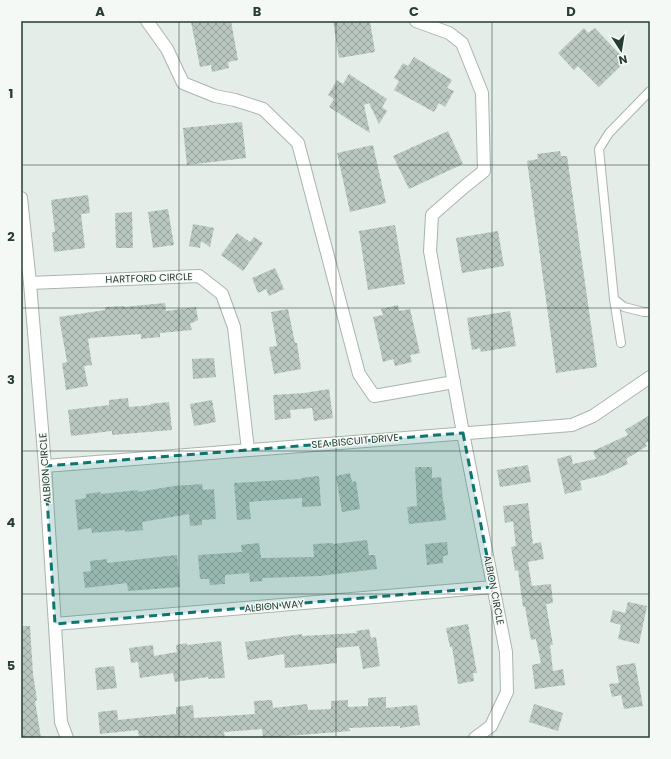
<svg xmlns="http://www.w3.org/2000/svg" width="671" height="759" font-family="Poppins,sans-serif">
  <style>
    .building { fill: url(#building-cross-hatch) }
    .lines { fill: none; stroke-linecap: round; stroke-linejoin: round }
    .service-casing { stroke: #a8b5ae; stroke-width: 10 }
    .minor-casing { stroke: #a8b5ae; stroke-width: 14 }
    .service { stroke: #fff; stroke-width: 8 }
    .minor { stroke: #fff; stroke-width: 12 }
    .marked { fill: #0f766e; fill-opacity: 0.2; stroke: #0f766e; stroke-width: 3; stroke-dasharray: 8 5; stroke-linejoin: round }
    .grid { fill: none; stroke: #263d32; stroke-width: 1; stroke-opacity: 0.55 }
    .labels { text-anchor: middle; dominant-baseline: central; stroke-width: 3; stroke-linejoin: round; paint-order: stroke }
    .street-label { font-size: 10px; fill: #263d32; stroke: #f5f9f6 }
    .neatline { fill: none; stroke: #263d32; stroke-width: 1.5 }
    .grid-label { font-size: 13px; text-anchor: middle; font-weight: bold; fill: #263d32 }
  </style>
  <defs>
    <pattern id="building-cross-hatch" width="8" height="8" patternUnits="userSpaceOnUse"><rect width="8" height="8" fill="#bac7c0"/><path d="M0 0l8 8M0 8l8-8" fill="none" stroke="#97a39d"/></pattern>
  </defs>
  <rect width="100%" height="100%" fill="#e5ede8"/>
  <g class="building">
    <polygon points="198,21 231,21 238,60 228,62 229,68 212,72 211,65 200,67 191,22"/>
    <polygon points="333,21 370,21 375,52 339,58"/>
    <polygon points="584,28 588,33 595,28 626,61 599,87 578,66 574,70 558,53"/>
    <polygon points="414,57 452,80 447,88 454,91 445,107 439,103 434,112 394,90 399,81 394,78 403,63 408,66"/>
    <polygon points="349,74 387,99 382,107 387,111 379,124 369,103 364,105 370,133 329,107 334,99 328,95 337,80 343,84"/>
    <polygon points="242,122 246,158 187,165 183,128"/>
    <polygon points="448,131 463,164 409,189 393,156"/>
    <polygon points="373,145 386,203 350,212 337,153"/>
    <polygon points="560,151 561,156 567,156 597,367 556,373 527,161 538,159 537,154"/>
    <polygon points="88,195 90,213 81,214 85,248 54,252 52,232 55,232 51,200"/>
    <polygon points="168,209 174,245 153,248 148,212"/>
    <polygon points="132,212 133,248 116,248 115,213"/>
    <polygon points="193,224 214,228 210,247 201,241 200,248 189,246"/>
    <polygon points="395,225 405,284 368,290 359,231"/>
    <polygon points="498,231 504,266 462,273 456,238"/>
    <polygon points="237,233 250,242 254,237 263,243 243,271 221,255"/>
    <polygon points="275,268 284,289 269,296 266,289 258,293 252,278"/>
    <polygon points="165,303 166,311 196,307 198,320 190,324 192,330 160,333 160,337 141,339 141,334 90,338 90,339 88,339 92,365 84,366 88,386 66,390 62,363 67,362 59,317 105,310 105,307 124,306 124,307"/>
    <polygon points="398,305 399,311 410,309 420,353 410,355 412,362 395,366 393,359 383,362 373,317 383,315 381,309"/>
    <polygon points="288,309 295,343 297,343 301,369 274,374 269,347 277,346 271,312"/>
    <polygon points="510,311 516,346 481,352 480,348 472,350 467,318"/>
    <polygon points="214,358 216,377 193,379 192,359"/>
    <polygon points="329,389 333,418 314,421 312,408 290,410 291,418 275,420 273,395 304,393"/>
    <polygon points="128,398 129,407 151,405 150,404 169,402 172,430 112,435 112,431 71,436 68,410 109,405 109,400"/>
    <polygon points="212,400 216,422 194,426 190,404"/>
    <polygon points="650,415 650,441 645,443 647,446 626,459 628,464 604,475 580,481 582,490 565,494 557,459 571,455 573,464 596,459 593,451 628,435 625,430"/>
    <polygon points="528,465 531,482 500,487 497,470"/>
    <polygon points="415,467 432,467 432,478 441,477 443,502 444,502 446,520 409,524 407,507 417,506"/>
    <polygon points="350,473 352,482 356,481 360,509 342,512 336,476"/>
    <polygon points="319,476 321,506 302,507 302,498 249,502 251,519 237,520 234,483 301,479 301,478"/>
    <polygon points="202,484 203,490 214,489 216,519 202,520 202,525 190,526 189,514 142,522 143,530 125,532 125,530 92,533 91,528 78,530 75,500 86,498 86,494 100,492 101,494 138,490 138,492 174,486"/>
    <polygon points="528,503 533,544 541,542 544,559 528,562 532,586 551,584 553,603 546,604 553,645 550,645 553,671 563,669 565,685 535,689 532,665 541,663 536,639 531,640 525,607 523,607 518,570 515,571 511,547 516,546 513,521 505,523 503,506"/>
    <polygon points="367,540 369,555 375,555 377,569 320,576 262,578 263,581 250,582 249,573 225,575 225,584 210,585 209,579 200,579 198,555 242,552 241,545 259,543 261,558 314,557 313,544 333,543 333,544"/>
    <polygon points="447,542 448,555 443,556 443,563 427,565 425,544"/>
    <polygon points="177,555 180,587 128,591 127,583 85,588 83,572 91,571 90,561 107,559 107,563"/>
    <polygon points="628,602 647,606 639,644 618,639 621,625 610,622 613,610 625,613"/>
    <polygon points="468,624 477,673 473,673 474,681 458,684 452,647 450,647 446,628"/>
    <polygon points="21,626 30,626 33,674 37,700 35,701 41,738 21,738"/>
    <polygon points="369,629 371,638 376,637 380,666 363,669 359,646 336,648 337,663 285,668 284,654 248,660 245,642 302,634 302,636 357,633 356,631"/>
    <polygon points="221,641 225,678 208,679 208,677 175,682 173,673 140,678 138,662 131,663 129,648 153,645 154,656 177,652 176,645 187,643 187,645"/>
    <polygon points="635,663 643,706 624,709 621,695 612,697 609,684 619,683 616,666"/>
    <polygon points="114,666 117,688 97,690 95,668"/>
    <polygon points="386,697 386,708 417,705 420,725 400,728 400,726 349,728 350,731 263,738 262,729 224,732 225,738 139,738 138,730 100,734 98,712 117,710 118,720 176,714 176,707 193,705 194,718 255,714 254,701 272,700 273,708 307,704 308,710 331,709 331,701 348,700 348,707 368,706 368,698"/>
    <polygon points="534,704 563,713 558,731 529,722"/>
  </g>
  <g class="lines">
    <g class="service-casing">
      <g id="service">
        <polyline points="650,91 609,133 599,149 614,299 624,307 644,312 650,312"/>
        <polyline points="614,299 621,343"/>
      </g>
    </g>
    <g class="minor-casing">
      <g id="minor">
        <polyline points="147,21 167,49 183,83 215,96 235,100 263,109 298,143 359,374 374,396 454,382"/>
        <polyline points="416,21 449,33 462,43 482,93 484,171 464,187 432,215 430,251 463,433 506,652 507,692 491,726 475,738"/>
        <polyline points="21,198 30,283 45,466 61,722 67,738"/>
        <polyline points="30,283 199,276 222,294 234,327 248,450"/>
        <polyline points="45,466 572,425 593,416 650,377"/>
        <polyline points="55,624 493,587"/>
      </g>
    </g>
    <use href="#service" class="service"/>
    <use href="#minor" class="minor"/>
  </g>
  <path class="marked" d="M463,433L493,587L55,624L45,466Z"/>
  <path class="grid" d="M179,21V738M336,21V738M492,21V738M21,165H650M21,308H650M21,451H650M21,594H650"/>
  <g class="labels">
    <g class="street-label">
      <text transform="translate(149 278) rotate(-2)">HARTFORD CIRCLE</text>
      <text transform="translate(355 441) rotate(-5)">SEA BISCUIT DRIVE</text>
      <text transform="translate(45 468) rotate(-94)">ALBION CIRCLE</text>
      <text transform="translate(494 590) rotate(79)">ALBION CIRCLE</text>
      <text transform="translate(274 606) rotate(-5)">ALBION WAY</text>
    </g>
  </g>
  <rect width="671" height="759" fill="none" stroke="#f5f9f6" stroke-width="44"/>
  <g transform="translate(621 50) rotate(168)" stroke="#f5f9f6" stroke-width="3" paint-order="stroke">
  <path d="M0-3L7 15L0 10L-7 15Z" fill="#263d32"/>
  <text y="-6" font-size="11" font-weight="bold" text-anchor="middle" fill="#263d32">N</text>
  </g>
  <rect x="22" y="22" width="627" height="715" class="neatline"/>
  <g class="grid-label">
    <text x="100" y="16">A</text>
    <text x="257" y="16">B</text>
    <text x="414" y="16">C</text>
    <text x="571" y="16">D</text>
    <text x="11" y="98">1</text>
    <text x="11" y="241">2</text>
    <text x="11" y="384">3</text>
    <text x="11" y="527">4</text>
    <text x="11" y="670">5</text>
  </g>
</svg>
